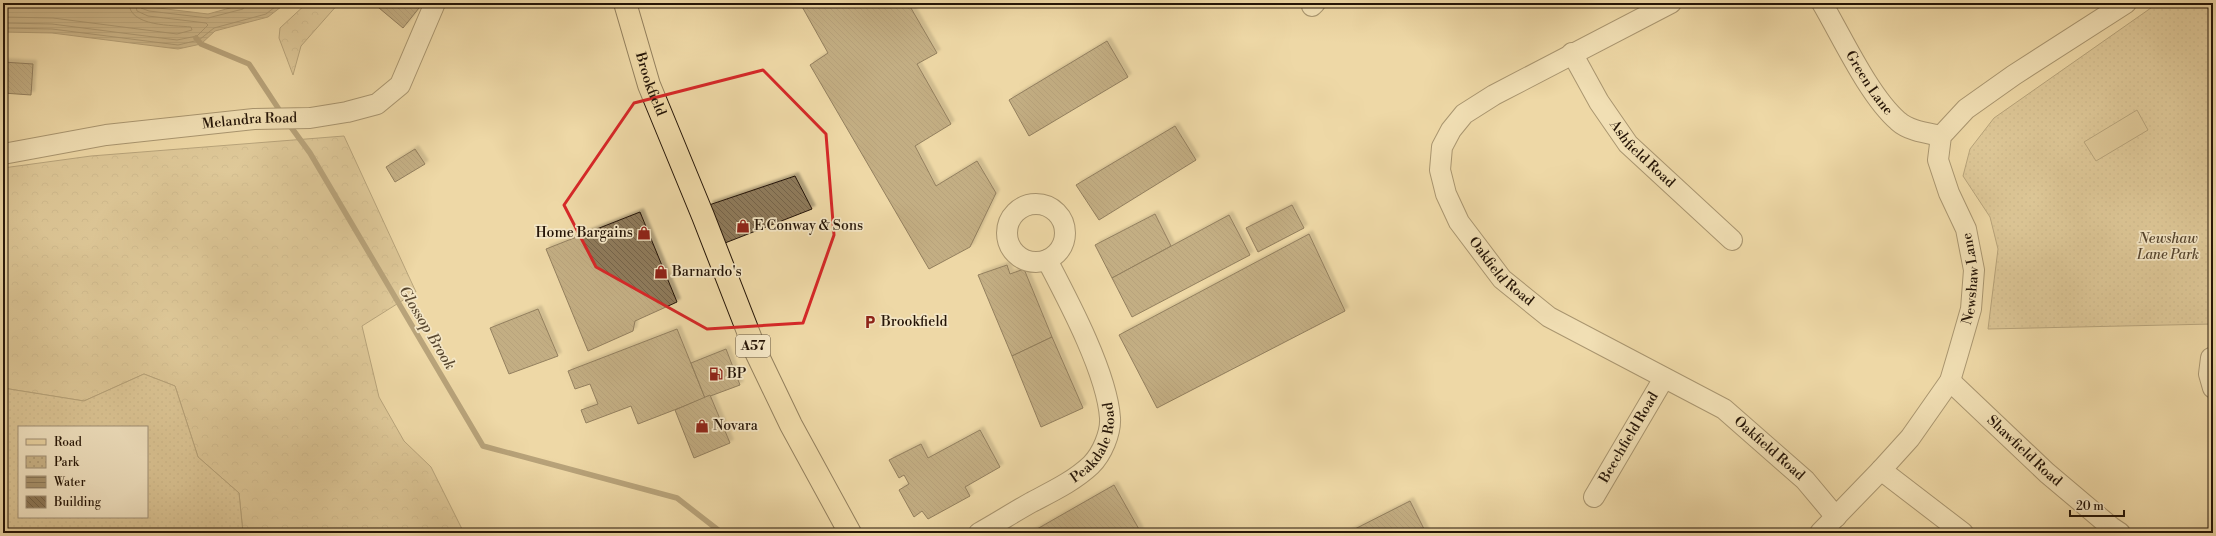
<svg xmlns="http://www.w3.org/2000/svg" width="2216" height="536" font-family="'Libre Bodoni',serif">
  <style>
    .forest { fill: url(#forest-crowns); stroke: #786649 }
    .park { fill: url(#park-dots); stroke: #786649; fill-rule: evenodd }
    .garden { fill: #ccb78b; stroke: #786649 }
    .water { fill: url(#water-rules); stroke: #756246 }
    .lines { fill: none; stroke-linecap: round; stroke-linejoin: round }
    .shore { stroke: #68563c; stroke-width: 1 }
    .stream { stroke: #756246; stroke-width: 5.5 }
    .building { fill: url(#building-back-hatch); stroke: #251507; filter: url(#shadow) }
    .minor-casing { stroke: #57462f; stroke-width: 22 }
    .major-casing { stroke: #251507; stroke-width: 24 }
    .minor { stroke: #f4e6c5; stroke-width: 20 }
    .major { stroke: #eed8a6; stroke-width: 22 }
    .marked { fill: none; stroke: #d62828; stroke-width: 3; stroke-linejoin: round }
    .labels { text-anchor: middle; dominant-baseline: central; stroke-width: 3.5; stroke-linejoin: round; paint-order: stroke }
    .shield { fill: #f4e6c5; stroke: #635440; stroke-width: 1 }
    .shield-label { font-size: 13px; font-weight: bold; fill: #251507 }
    .street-label { font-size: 14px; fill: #251507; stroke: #f4e6c5 }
    .poi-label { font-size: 14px; fill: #251507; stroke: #f4e6c5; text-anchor: start }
    .park-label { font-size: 14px; font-style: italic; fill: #57462f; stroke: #f4e6c5 }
    .water-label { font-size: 15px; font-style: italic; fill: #5a4931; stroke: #f4e6c5 }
  </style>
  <defs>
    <pattern id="forest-crowns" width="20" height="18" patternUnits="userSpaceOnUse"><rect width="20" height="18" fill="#ccb78b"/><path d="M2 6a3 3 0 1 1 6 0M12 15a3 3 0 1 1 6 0" fill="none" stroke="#af9c76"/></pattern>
    <pattern id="park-dots" width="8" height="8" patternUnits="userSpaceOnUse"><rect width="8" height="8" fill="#ccb78b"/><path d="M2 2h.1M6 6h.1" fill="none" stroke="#af9c76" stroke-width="1.8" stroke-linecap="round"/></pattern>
    <pattern id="water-rules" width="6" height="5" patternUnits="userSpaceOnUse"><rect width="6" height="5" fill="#aa9670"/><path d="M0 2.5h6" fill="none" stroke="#8a795a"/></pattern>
    <pattern id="building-back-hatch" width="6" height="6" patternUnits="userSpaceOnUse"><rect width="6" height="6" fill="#8e7a5a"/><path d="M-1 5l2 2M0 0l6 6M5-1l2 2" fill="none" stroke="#746348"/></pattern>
    <filter id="shadow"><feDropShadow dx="3.5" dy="-3.5" stdDeviation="1" flood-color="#0004"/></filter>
  </defs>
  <rect width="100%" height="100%" fill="#eed8a6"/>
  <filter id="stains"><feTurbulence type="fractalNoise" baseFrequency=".005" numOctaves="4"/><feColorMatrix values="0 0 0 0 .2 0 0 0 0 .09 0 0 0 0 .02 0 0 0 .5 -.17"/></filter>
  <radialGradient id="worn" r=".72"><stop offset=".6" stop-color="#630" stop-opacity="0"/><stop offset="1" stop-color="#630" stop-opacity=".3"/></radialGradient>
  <g class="forest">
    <polygon points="307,3 339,3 301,46 293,75 279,38 280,28"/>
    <polygon points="344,136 416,292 362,326 379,397 404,441 431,467 464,533 243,533 239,493 198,457 175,386 144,374 84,401 3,388 3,168 91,156"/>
  </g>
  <g class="park">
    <polygon points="2158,3 2213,3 2213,324 1988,329 1998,249 1990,217 1963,176 1970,149 1994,118"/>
    <path d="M144,374L175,386L198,457L239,493L243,533H3V388L84,401ZM19,427H147V517H19Z"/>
  </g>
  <polygon class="garden" points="2137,110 2148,130 2096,161 2084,142"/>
  <polygon class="water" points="3,3 139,3 150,7 208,14 248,3 286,3 268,17 215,31 201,44 178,49 52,33 3,32"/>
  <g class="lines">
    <g class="shore">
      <polyline points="140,3 141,8 149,11 208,18 243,9 246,3"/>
      <path d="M3,17L53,18L177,34L192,30L191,27C173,25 129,27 129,3"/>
      <polyline points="3,23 52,24 177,40 197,36 208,25 206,23 148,16 137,11 135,3"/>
      <polyline points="3,28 52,29 178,45 199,40 214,28 266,14 280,3"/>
    </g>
    <g class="stream">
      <polyline points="196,38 201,44 249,64 282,114"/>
      <polyline points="288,123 310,153 483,446 677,498 722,533"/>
    </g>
  </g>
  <g class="building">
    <polygon points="373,3 423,3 403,28"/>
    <polygon points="800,3 908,3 937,53 917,64 951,124 915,146 936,186 977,161 996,193 970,247 929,269 810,65 828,53"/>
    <polygon points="1107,41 1128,77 1029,136 1009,100"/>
    <polygon points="3,62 33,64 31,95 3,93"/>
    <polygon points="1175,126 1196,160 1099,220 1076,185"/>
    <polygon points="415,149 425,164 395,182 386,167"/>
    <polygon points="795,176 812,209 725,243 709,205"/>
    <polygon points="1292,205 1304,228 1258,252 1246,228"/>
    <polygon points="640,212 677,302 635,321 633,331 588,351 546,249"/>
    <polygon points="1155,214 1171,246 1112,278 1095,245"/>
    <polygon points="1229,215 1250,255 1132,317 1112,278"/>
    <polygon points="1309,234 1345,311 1157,408 1119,335"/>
    <polygon points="1007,265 1010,274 1024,269 1052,337 1012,356 978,275"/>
    <polygon points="538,309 558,356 509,374 490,328"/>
    <polygon points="677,329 705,398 638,424 631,406 586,423 581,410 598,404 590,384 575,389 568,371"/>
    <polygon points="1052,337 1083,408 1041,427 1012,356"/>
    <polygon points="726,349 740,385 705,398 691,363"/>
    <polygon points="710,395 730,443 694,458 675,410"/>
    <polygon points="980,430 1000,467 965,487 970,496 928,519 922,511 914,517 899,490 909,484 904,475 899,478 889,460 921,444 928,458"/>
    <polygon points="1114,485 1140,531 1136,533 1030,533"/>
    <polygon points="1410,501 1426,533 1347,533"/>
  </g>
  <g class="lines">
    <g class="minor-casing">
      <g id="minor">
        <path id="s1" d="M1671,3L1494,95L1464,114L1451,130L1442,147L1440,170L1446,194L1459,222L1502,279L1549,317L1724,409L1805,480L1836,517"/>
        <path id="s2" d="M1822,3C1842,37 1869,96 1898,121C1909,131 1927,133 1941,136"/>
        <polyline points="1312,6 1315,3"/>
        <path id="s3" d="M1572,53L1599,102L1628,144L1732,240"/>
        <path id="s4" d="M3,154L106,135L254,119L310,118L347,112L377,104L400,85L435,3"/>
        <circle cx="1036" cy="233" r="29"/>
        <polyline points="2211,358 2209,374 2213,388"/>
        <path id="s5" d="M1950,381L2047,473L2111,527L2120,533"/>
        <polyline points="1881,470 1963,533"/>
        <path id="s6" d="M1594,497L1664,378"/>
        <path id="s7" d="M979,533C997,523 1014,512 1032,502C1053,491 1074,481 1091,465C1102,454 1111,433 1110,418C1107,373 1068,300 1047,260"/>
        <path id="s8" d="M1820,533L1881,470L1910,438L1950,381L1958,354L1971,309L1974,270L1966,229L1949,193L1938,160L1941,136L1966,109L2014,75L2126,3"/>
      </g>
    </g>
    <g class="major-casing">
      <g id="major">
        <path id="s9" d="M625,3L649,85L703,216L756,352L791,425L850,533"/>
      </g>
    </g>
    <use href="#minor" class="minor"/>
    <use href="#major" class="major"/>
  </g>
  <path d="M0 0H2216V536H0ZM763,70L826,134L834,235L803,323L707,329L596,267L564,205L634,103Z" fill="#eed8a6" fill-opacity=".55" fill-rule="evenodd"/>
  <path class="marked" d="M763,70L826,134L834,235L803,323L707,329L596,267L564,205L634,103Z"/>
  <defs>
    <g id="shop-bare" transform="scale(1.08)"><path d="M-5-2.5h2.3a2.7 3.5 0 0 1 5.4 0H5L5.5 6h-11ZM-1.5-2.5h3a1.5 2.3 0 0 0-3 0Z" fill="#8f2418" stroke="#f4e6c5" stroke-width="2.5" paint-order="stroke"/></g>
    <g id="parking-bare" transform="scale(1.08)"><path d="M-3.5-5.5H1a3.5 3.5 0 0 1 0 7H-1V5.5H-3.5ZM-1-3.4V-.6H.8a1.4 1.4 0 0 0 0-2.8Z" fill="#8f2418" stroke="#f4e6c5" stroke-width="2.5" paint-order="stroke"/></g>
    <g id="fuel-bare" transform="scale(1.08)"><path d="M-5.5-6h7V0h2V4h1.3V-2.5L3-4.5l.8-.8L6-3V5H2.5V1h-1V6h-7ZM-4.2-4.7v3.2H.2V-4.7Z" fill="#8f2418" stroke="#f4e6c5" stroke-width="2.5" paint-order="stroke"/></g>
  </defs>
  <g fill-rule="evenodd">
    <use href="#shop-bare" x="743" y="226"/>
    <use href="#shop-bare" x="644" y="233"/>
    <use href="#shop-bare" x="661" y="272"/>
    <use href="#parking-bare" x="870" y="322"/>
    <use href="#fuel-bare" x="716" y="374"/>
    <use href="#shop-bare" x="702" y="426"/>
  </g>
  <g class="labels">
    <rect class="shield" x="736" y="335" width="34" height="22" rx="3"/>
    <g class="shield-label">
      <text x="753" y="346">A57</text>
    </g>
    <g class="street-label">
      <text stroke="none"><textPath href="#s2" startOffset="93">Green Lane</textPath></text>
      <text stroke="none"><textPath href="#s9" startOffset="85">Brookfield</textPath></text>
      <text stroke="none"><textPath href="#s4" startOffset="249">Melandra Road</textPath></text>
      <text stroke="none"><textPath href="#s3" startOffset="124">Ashfield Road</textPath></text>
      <text stroke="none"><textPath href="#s1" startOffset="419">Oakfield Road</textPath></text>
      <text stroke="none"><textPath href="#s8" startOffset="306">Newshaw Lane</textPath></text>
      <text stroke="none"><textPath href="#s6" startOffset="69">Beechfield Road</textPath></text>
      <text stroke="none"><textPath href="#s7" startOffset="153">Peakdale Road</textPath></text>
      <text stroke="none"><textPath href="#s1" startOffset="743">Oakfield Road</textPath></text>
      <text stroke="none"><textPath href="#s5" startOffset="102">Shawfield Road</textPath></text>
    </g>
    <g class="poi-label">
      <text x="754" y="226">E Conway &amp; Sons</text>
      <text x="633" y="233" text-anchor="end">Home Bargains</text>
      <text x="672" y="272">Barnardo's</text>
      <text x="881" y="322">Brookfield</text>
      <text x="727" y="374">BP</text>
      <text x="713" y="426">Novara</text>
    </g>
    <g class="park-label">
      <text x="2168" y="239">Newshaw<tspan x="2168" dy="16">Lane Park</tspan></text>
    </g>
    <g class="water-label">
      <text transform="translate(427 328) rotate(59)">Glossop Brook</text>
    </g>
  </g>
  <rect width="2216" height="536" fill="none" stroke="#eed8a6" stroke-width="16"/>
  <rect x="4" y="4" width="2208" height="528" fill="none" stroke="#251507" stroke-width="2"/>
  <rect x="8" y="8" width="2200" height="520" fill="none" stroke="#251507"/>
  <rect x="18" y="426" width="130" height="92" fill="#f4e6c5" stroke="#a19279"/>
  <rect x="26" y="439" width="20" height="6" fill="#eed8a6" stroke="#a19279"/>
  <text x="54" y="446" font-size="12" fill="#251507">Road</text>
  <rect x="26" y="456" width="20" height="12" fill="url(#park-dots)" stroke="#a19279"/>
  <text x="54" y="466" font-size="12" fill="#251507">Park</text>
  <rect x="26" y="476" width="20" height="12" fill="url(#water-rules)" stroke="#a19279"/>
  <text x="54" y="486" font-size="12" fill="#251507">Water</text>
  <rect x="26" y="496" width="20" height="12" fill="url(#building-back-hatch)" stroke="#a19279"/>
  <text x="54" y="506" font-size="12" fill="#251507">Building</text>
  <path d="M2070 510v6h54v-6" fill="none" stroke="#251507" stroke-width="2"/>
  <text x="2076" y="510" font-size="12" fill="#251507" stroke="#f4e6c5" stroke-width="3" paint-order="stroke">20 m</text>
  <rect width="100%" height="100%" filter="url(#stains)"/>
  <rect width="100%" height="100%" fill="url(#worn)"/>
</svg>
